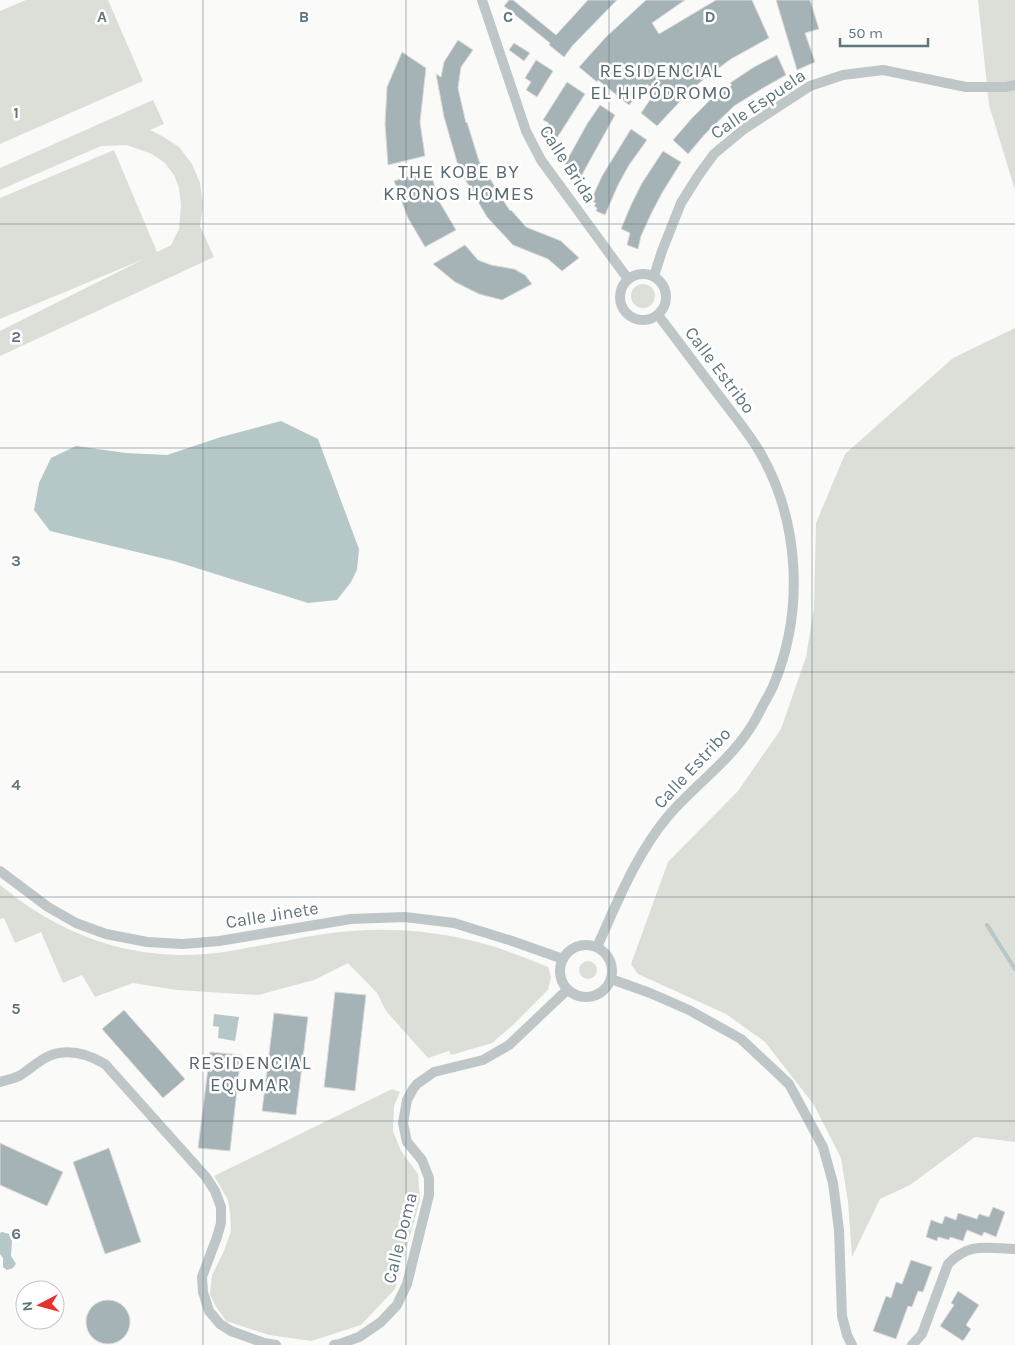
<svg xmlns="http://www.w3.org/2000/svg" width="1015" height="1345" font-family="Karla,sans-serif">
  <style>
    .green { fill: #dbdfd7 }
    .water { fill: #b6c7c8 }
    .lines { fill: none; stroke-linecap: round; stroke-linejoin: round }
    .stream { stroke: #b6c7c8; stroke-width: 4 }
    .building { fill: #a5b2b6; stroke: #dcdcda }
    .minor { stroke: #bec6c8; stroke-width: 10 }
    .grid { fill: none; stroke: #5f767e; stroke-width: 1; stroke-opacity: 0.55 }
    .labels { text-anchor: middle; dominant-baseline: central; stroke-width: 5; stroke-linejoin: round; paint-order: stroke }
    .street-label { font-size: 18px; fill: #5f767e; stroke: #fff }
    .neighbourhood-label { font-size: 19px; letter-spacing: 1px; fill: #57686e; stroke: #fff }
    .grid-label { font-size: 16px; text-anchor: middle; font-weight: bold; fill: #5f767e; stroke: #fff; stroke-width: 5; stroke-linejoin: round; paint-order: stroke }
  </style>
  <rect width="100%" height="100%" fill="#fafaf8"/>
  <g class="green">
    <polygon points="26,0 108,0 143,81 0,144 0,11"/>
    <polygon points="978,0 1015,0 1015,190 989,105"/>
    <polygon points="153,100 164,124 150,130 162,136 179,147 192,164 200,183 203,205 200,226 214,257 0,356 0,331 144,259 0,319 0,198 114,150 157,252 171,245 179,229 181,205 179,188 174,175 165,163 152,154 127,145 101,146 0,190 0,168"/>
    <circle cx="643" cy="296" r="12"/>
    <polygon points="1015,328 1015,1142 975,1137 910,1185 880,1199 852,1257 848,1202 841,1158 814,1105 765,1042 726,1014 638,974 631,964 668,862 738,791 781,729 806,657 814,608 816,523 845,454 953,358"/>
    <path d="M0,885C12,894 24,904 37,912C88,944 145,959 206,954C221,953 237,950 251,947C285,942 318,933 352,931C390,928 428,931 465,939C493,945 521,956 548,967L551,977L548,990L514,1024L492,1043L451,1055L449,1051L428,1058L386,1011L377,993L348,963L314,980L258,995L177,990L133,983L95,997L82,975L63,983L41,932L15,943L4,918L0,919Z"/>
    <circle cx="588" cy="970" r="9"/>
    <polygon points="392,1089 400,1092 394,1106 393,1131 401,1151 418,1174 420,1200 395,1289 361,1325 311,1341 269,1335 226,1321 215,1305 210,1294 212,1275 224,1251 231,1231 230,1212 228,1200 214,1176"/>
  </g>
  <g class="water">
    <polygon points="281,421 318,439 359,549 357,570 351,582 337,600 308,603 174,561 50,531 34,510 39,483 51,458 76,446 126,453 167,455 221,437"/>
    <polygon points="214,1014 239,1017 235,1041 218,1038 219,1027 213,1026"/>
    <polygon points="2,1232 9,1234 12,1241 11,1256 16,1264 13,1268 7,1270 3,1267 3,1258 0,1254 0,1233"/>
  </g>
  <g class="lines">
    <polyline class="stream" points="987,925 1015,969"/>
  </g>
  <g class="building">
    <polygon points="509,0 513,0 556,35 588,0 617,0 573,45 564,57 549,45 550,43 504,6"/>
    <polygon points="646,0 685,0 652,23 659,34 716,0 752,0 769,38 731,59 705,78 687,94 657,126 641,113 656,91 647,84 629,105 598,80 597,82 579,67 606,37"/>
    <polygon points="776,0 810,0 819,29 805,33 815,62 797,70"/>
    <polygon points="458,40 473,50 461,67 458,88 466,123 467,122 479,161 510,211 511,210 526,227 561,241 579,258 562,271 548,259 513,245 487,217 459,169 444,117 436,74 441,77 444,62"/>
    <polygon points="514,43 530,53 524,61 509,50"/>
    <polygon points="402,52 426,68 420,122 425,156 388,165 385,124 387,87"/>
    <polygon points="777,55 786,75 763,88 734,106 705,134 688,154 673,140 692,118 711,99 732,85 730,83 754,67"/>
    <polygon points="536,60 553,71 537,97 526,90 531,82 525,78"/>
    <polygon points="567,82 585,94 555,141 542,133 549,123 543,120"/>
    <polygon points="600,105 615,115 579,180 569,176 573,167 565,164 587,124"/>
    <polygon points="631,129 647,140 629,165 618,185 605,215 596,211 597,208 594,206 596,203 593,202 595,199 592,198 602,176"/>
    <polygon points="663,151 681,162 680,164 662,193 651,214 641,236 638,249 627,245 630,233 621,229 631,205 642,183"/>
    <polygon points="430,170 439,201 456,230 425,247 408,218 394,181"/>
    <polygon points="465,245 478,260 491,265 514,269 525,275 532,284 502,300 479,294 455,282 433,264"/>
    <polygon points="335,992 366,995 355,1091 324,1087"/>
    <polygon points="124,1010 185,1079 163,1098 102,1029"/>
    <polygon points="274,1013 308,1017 296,1115 262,1111"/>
    <polygon points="210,1052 241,1055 230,1151 198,1148"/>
    <polygon points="0,1143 63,1172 47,1206 0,1185"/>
    <polygon points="109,1148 141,1242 105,1254 73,1162"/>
    <polygon points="993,1207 1005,1212 996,1237 984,1232 982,1236 967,1230 963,1241 950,1237 949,1240 938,1237 937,1241 926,1237 931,1220 942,1224 945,1216 956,1220 958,1213 977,1219 979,1214 989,1217"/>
    <polygon points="911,1260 932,1267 923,1292 918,1291 912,1307 908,1306 896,1339 873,1331 886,1296 891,1298 896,1282 902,1284"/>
    <polygon points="958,1291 979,1305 966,1325 971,1329 963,1341 940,1326 954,1305 951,1303"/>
    <circle cx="108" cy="1322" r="22"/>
  </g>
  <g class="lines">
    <g class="minor">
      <polyline points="482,0 526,131 541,160 628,279"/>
      <circle cx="643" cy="297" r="23"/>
      <polyline points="654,276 662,251 681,203 698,176 714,154 744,129 810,86 843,75 883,70 966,87 1006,87 1015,85"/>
      <polyline points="0,871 48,907 76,923 106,934 147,942 183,944 219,941 351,919 405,917 454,923 512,941 563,959"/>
      <circle cx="586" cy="971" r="26"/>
      <path d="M597,947C618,901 636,854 669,815C694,786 727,763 749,730C754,723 758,715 762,707C766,699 771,692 774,684C804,611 800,523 761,454C749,433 732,413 717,393C697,367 678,341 658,315"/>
      <polyline points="611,979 650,993 689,1010 741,1039 789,1084 823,1147 833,1183 839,1230 842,1316 847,1335 852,1345"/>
      <path d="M0,1082C6,1080 13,1079 19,1076C29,1070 38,1061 49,1056C68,1048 88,1054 105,1064L206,1177L215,1191L221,1207V1223L217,1237L202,1277L203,1292L209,1311L220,1324L231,1331L264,1343L276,1345"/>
      <polyline points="334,1345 340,1344 359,1337 381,1322 397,1305 407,1284 429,1195 429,1178 422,1160 407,1142 403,1123 407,1100 413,1089 417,1084 434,1072 483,1060 509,1045 567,990"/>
      <path d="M912,1345L922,1334L948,1264C970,1242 986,1248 1015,1249"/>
    </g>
  </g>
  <path class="grid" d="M203,0V1345M406,0V1345M609,0V1345M812,0V1345M0,224H1015M0,448H1015M0,672H1015M0,897H1015M0,1121H1015"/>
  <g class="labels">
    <g class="street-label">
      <text transform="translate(758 104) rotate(-34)">Calle Espuela</text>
      <text transform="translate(568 164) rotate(57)">Calle Brida</text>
      <text transform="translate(720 370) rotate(53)">Calle Estribo</text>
      <text transform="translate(692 768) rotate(-47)">Calle Estribo</text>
      <text transform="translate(272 915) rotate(-9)">Calle Jinete</text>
      <text transform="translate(400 1238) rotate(-76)">Calle Doma</text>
    </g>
    <g class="neighbourhood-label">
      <text x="661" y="71">RESIDENCIAL<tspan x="661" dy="22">EL HIPÓDROMO</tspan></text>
      <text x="459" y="172">THE KOBE BY<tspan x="459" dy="22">KRONOS HOMES</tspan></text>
      <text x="250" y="1063">RESIDENCIAL<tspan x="250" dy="22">EQUMAR</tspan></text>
    </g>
  </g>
  <g class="grid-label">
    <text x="102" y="22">A</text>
    <text x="304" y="22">B</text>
    <text x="508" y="22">C</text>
    <text x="710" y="22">D</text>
    <text x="16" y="118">1</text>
    <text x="16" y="342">2</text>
    <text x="16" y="566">3</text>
    <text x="16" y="790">4</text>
    <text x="16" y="1014">5</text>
    <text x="16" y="1239">6</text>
  </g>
  <g transform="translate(40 1305) rotate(264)"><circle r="24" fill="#ffffff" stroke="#bfc8cb"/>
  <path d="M0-4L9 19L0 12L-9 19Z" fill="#e7322b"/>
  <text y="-8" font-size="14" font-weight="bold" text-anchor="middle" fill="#5f767e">N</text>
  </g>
  <path d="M840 38v8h88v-8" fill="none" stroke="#5f767e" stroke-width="2.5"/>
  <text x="848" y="38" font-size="15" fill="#5f767e" stroke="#ffffff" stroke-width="4" paint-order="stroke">50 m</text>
</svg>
